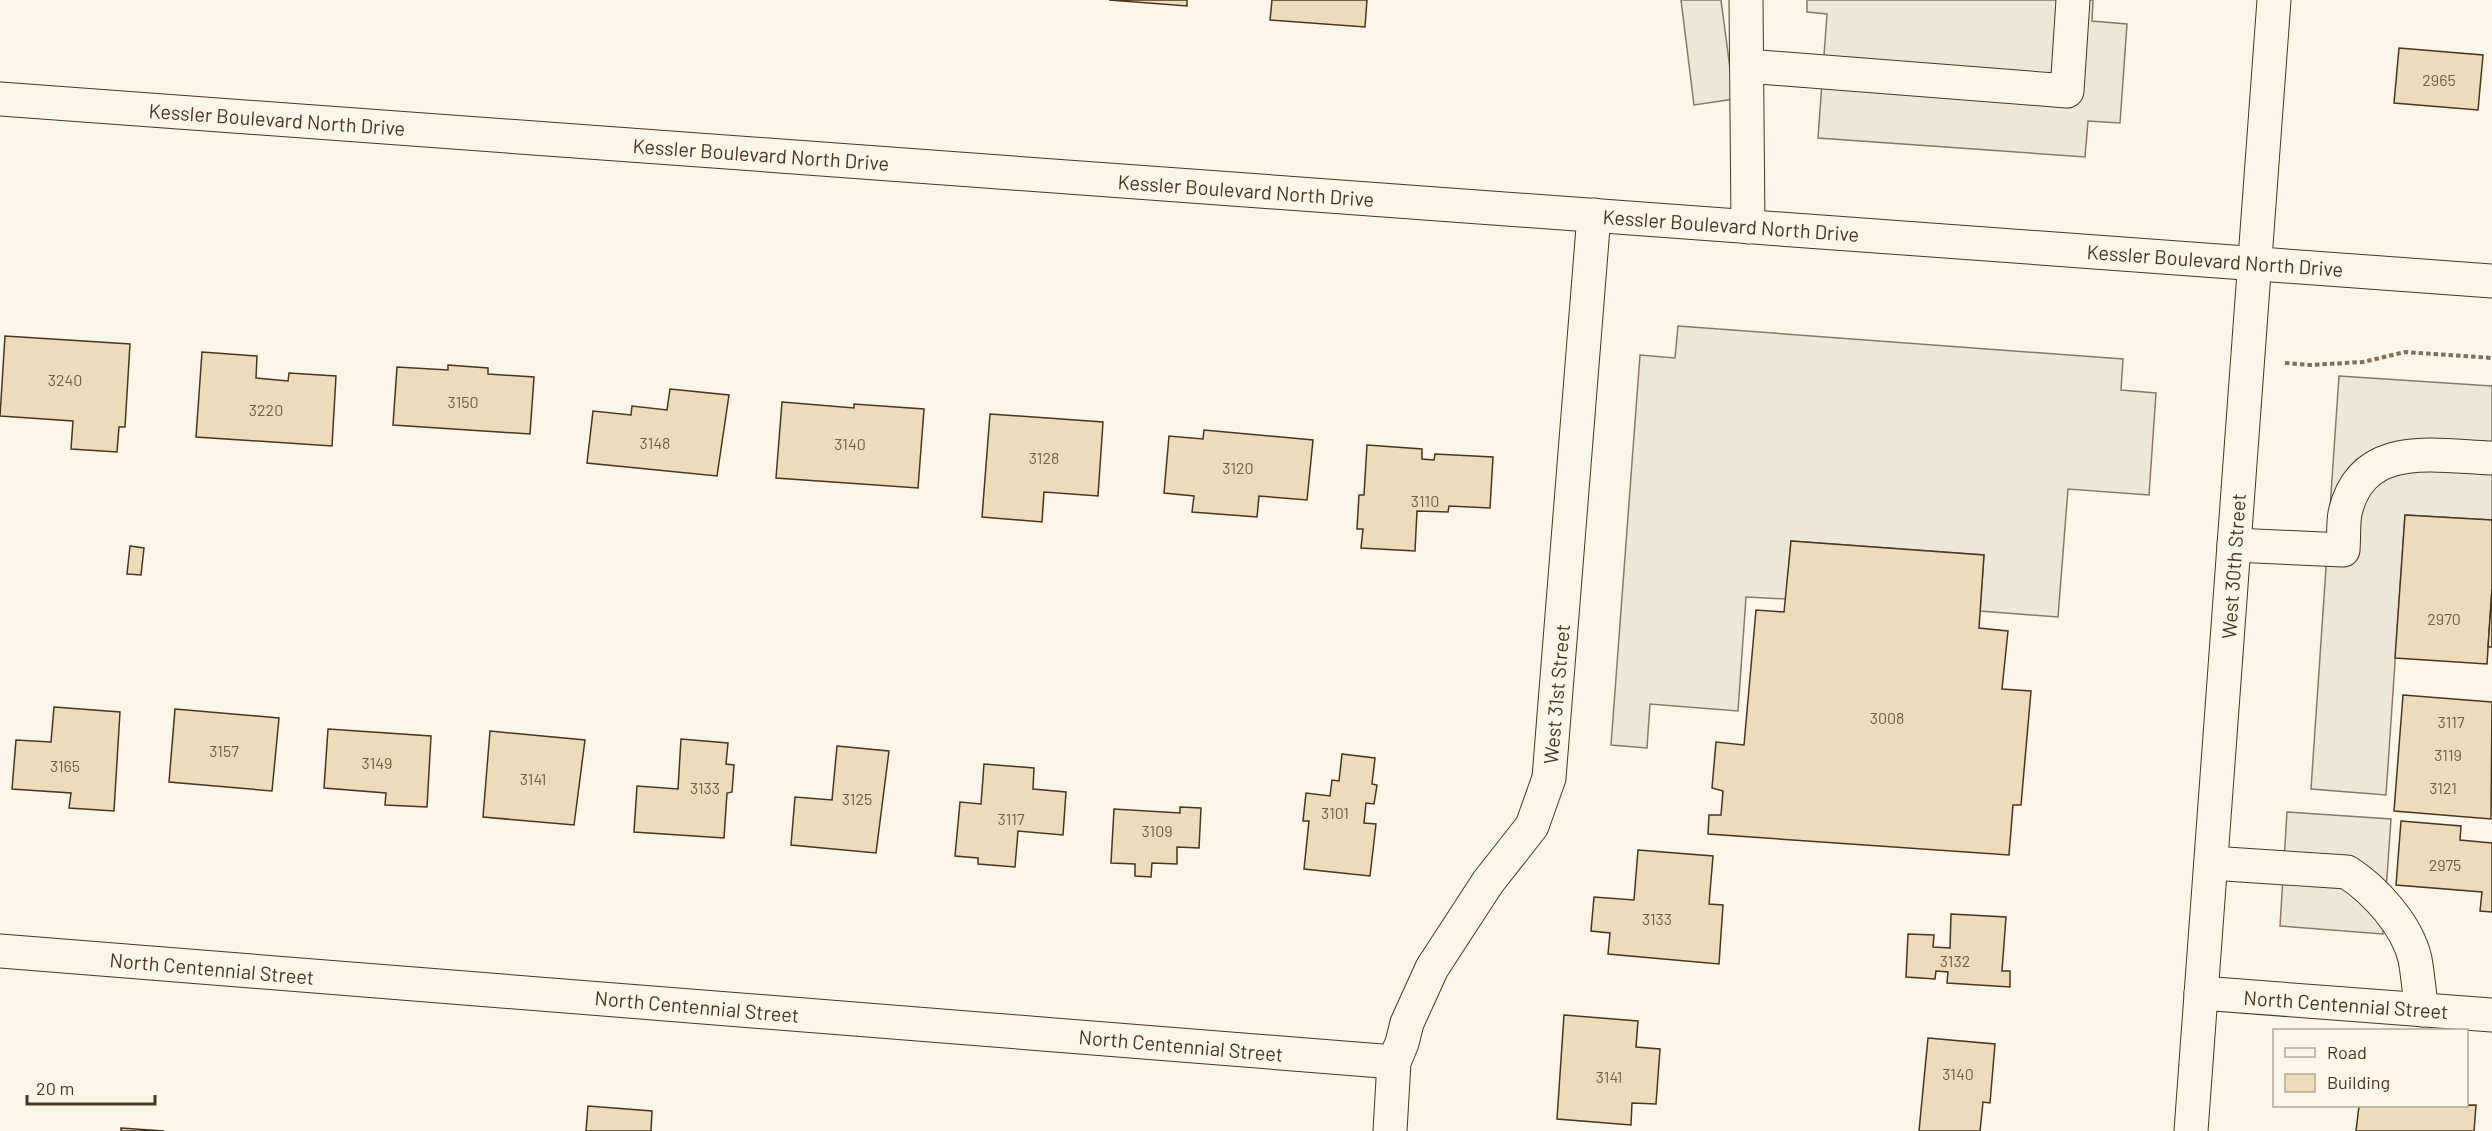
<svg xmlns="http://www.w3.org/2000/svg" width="2492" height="1131" font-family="Barlow,sans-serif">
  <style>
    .parking { fill: #ede7d9; stroke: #887966; stroke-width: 1.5 }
    .building { fill: #ecdcbc; stroke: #4a3520; stroke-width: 1.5 }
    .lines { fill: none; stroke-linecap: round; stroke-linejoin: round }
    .minor-casing { stroke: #4a3520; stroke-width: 35 }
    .major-casing { stroke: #4a3520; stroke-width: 35 }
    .path { stroke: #7f6f5c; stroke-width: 4; stroke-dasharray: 4.5 3; stroke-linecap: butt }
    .minor { stroke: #fbf6e9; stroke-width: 33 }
    .major { stroke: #fbf6e9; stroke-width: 33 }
    .labels { text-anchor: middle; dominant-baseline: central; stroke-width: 4.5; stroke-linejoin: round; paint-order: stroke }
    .number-label { font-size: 16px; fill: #725f47 }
    .street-label { font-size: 20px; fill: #4a3520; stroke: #fbf6e9 }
  </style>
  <rect width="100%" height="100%" fill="#fbf6e9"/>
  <g class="parking">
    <polygon points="1681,0 1721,0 1734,99 1694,105"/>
    <polygon points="1807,0 2093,0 2092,21 2127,24 2120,123 2088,121 2085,157 1818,138 1827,14 1807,12"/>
    <polygon points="1678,326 2123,359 2121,390 2156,393 2149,495 2068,489 2058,617 1980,611 1984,555 1791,541 1786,599 1746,597 1738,711 1650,704 1647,748 1611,745 1640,355 1675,358"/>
    <polygon points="2339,376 2492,386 2492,520 2405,515 2386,795 2311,789"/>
    <polygon points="2287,812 2391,819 2383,934 2280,926"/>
  </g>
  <g class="building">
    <polygon points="1109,0 1187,0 1187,6"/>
    <polygon points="1272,0 1367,0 1365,27 1270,20"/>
    <polygon points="2399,48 2483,55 2478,110 2394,103"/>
    <polygon points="5,336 130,344 125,427 119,427 117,452 71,449 73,421 0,416"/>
    <polygon points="202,352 257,356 256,378 288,381 289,373 336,376 332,446 196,437"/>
    <polygon points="448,365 488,368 488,374 534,377 530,434 393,425 397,367 448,370"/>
    <polygon points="670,389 729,395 717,476 587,463 593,411 631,415 632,406 667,410"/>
    <polygon points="782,402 854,408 854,404 924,409 918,488 776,478"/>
    <polygon points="990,414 1103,422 1098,496 1044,492 1042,522 982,517"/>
    <polygon points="1204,430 1313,440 1307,500 1259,496 1257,517 1192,512 1194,496 1164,493 1169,436 1203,439"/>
    <polygon points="1367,445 1422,449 1422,459 1434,460 1435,454 1493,457 1490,508 1449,506 1448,512 1417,511 1415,551 1361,548 1363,529 1357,529 1359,495 1364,495"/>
    <polygon points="2405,515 2492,520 2492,589 2487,664 2395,658"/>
    <polygon points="1791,541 1984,555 1979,628 2008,631 2002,689 2031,691 2021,805 2013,805 2009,855 1708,834 1709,815 1721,815 1723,791 1712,788 1716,742 1744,745 1756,610 1784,612"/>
    <polygon points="130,546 144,548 141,575 127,574"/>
    <polygon points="2492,589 2492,647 2488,647"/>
    <polygon points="2403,695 2492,702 2491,819 2394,811"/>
    <polygon points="54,707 120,712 114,811 69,808 71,793 12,789 16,740 51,742"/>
    <polygon points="175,709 279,718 272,791 169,782"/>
    <polygon points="328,729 431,736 427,807 385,805 386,793 324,788"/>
    <polygon points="490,731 585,740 574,825 483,817"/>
    <polygon points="681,739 728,743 726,764 734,765 732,792 727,793 724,838 634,832 637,786 678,789"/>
    <polygon points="837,746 889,751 876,853 791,845 795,797 832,800"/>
    <polygon points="1342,754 1375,758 1372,784 1377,785 1374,804 1366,803 1364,823 1376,824 1370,876 1304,869 1309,821 1303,821 1306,793 1330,796 1332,780 1339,781"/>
    <polygon points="984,764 1034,768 1033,789 1066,792 1063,835 1018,831 1015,867 978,864 978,858 955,856 960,802 981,804"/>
    <polygon points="1180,807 1201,808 1199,848 1177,847 1177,864 1152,863 1151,877 1135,876 1135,864 1111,863 1114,809 1180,813"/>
    <polygon points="2401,821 2461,826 2460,840 2492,843 2492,912 2480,911 2482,892 2396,885"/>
    <polygon points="1638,850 1713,856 1709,904 1723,905 1719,964 1608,954 1610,933 1591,931 1594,897 1634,900"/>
    <polygon points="1951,914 2006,917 2002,971 2010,971 2010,987 1947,983 1948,972 1936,971 1935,979 1906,977 1908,934 1934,935 1933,947 1950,948"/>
    <polygon points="1564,1015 1638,1021 1636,1047 1660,1049 1656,1104 1632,1103 1631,1125 1557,1119"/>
    <polygon points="1928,1038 1995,1044 1990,1103 1983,1102 1980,1131 1919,1131"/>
    <polygon points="2476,1105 2474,1131 2356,1131 2359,1106"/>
    <polygon points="588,1106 652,1111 651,1131 586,1131"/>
    <polygon points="121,1128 164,1131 121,1131"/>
  </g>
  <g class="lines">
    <g class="minor-casing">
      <g id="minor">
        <polyline points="1746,0 1748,227"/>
        <polyline points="1747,66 2067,91 2073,0"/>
        <path d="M2234,545L2343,550C2344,538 2343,524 2345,513C2362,439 2435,456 2492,458"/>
        <path d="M2211,863L2347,872C2375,890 2407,925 2415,959C2418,975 2419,993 2422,1010"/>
        <polyline points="0,951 1394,1062"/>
        <polyline points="2201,993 2492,1015"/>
        <polyline points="1390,1131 1394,1062 1402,1043 1407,1023 1432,968 1488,882 1532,826 1549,778 1594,215"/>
      </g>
    </g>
    <g class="major-casing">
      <g id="major">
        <polyline points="0,99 2492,281"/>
        <polyline points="2191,1131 2274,0"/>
      </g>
    </g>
    <polyline class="path" points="2285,363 2310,365 2363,362 2405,352 2492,358"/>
    <use href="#minor" class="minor"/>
    <use href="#major" class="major"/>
  </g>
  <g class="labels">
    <g class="number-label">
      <text x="2439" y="79">2965</text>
      <text x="65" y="379">3240</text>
      <text x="463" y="401">3150</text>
      <text x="266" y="409">3220</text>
      <text x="655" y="442">3148</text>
      <text x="850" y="443">3140</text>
      <text x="1044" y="457">3128</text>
      <text x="1238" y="467">3120</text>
      <text x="1425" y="500">3110</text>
      <text x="2444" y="618">2970</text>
      <text x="1887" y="717">3008</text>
      <text x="2451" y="721">3117</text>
      <text x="224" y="750">3157</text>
      <text x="2448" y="754">3119</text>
      <text x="377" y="762">3149</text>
      <text x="65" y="765">3165</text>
      <text x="533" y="778">3141</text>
      <text x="705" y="787">3133</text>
      <text x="2443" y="787">3121</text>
      <text x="857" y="798">3125</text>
      <text x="1335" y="812">3101</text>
      <text x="1011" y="818">3117</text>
      <text x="1157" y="830">3109</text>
      <text x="2445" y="864">2975</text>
      <text x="1657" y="918">3133</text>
      <text x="1955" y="960">3132</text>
      <text x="1958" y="1073">3140</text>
      <text x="1609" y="1076">3141</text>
    </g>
    <g class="street-label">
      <text transform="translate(277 119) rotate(4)">Kessler Boulevard North Drive</text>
      <text transform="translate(761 154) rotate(4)">Kessler Boulevard North Drive</text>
      <text transform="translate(1246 190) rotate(4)">Kessler Boulevard North Drive</text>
      <text transform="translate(1731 225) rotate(4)">Kessler Boulevard North Drive</text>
      <text transform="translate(2215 260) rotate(4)">Kessler Boulevard North Drive</text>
      <text transform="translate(2233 566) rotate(-86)">West 30th Street</text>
      <text transform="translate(1556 694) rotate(-85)">West 31st Street</text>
      <text transform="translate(212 968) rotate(5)">North Centennial Street</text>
      <text transform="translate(2346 1004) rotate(4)">North Centennial Street</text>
      <text transform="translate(697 1006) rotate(5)">North Centennial Street</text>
      <text transform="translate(1181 1045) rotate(5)">North Centennial Street</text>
    </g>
  </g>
  <rect x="2273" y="1029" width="195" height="78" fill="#fbf6e9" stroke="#b4a999" stroke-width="1.5"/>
  <rect x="2285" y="1048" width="30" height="9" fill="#fbf6e9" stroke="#b4a999" stroke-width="1.5"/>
  <text x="2327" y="1059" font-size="18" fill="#4a3520">Road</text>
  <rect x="2285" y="1074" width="30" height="18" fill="#ecdcbc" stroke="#b4a999" stroke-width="1.5"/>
  <text x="2327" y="1089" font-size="18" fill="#4a3520">Building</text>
  <path d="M27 1095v9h128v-9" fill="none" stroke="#4a3520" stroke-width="3"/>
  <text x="36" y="1095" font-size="18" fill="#4a3520" stroke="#fbf6e9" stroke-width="4.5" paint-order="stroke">20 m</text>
</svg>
